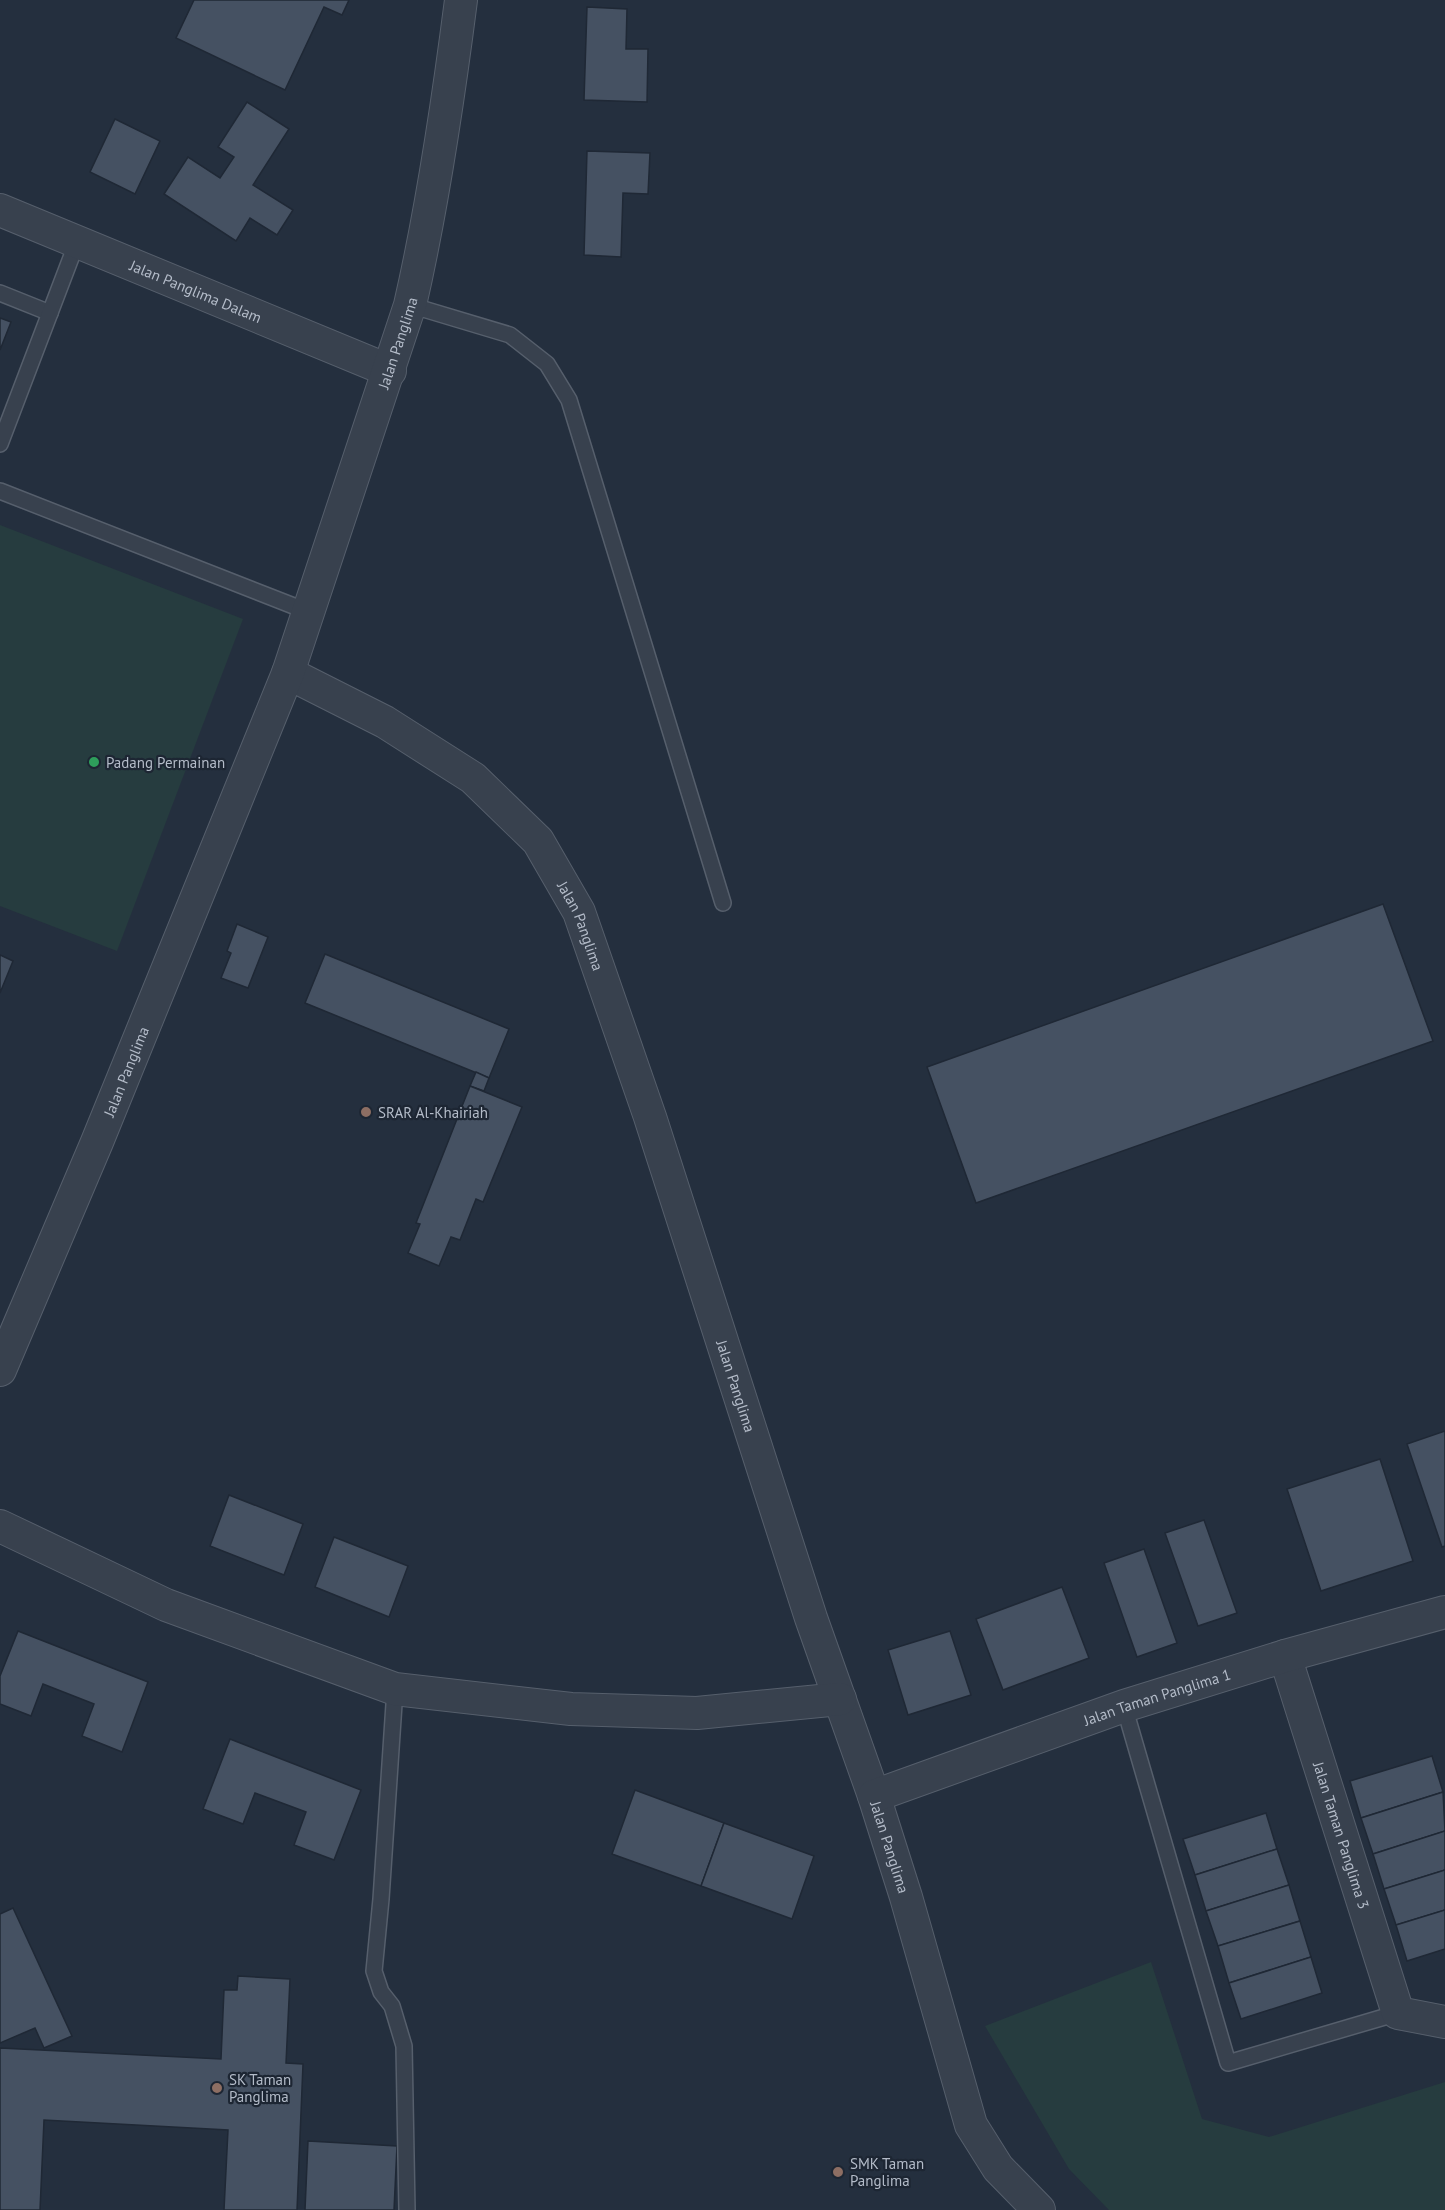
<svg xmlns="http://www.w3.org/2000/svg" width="1445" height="2210" font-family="'PT Sans',sans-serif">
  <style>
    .green { fill: #263c3f }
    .building { fill: #455162; stroke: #1f2835; stroke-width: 1.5 }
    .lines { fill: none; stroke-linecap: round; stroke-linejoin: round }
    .service-casing { stroke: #565f6c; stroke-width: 18 }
    .minor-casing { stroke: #565f6c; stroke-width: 34 }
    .service { stroke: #38414e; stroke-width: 15 }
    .minor { stroke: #38414e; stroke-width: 32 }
    .leisure-dot { fill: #2e9e5b; stroke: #1d2633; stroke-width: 2 }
    .education-dot { fill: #8d6e63; stroke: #1d2633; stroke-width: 2 }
    .labels { text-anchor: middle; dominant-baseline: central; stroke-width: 4.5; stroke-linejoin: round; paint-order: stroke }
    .street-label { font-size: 15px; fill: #b4bcc9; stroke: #1d2633 }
    .poi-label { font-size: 15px; fill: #b4bcc9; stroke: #1d2633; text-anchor: start }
  </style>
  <rect width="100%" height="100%" fill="#242f3e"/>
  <g class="green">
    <polygon points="0,525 243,619 117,951 0,906"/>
    <polygon points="1151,1962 1202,2119 1269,2137 1445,2082 1445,2210 1109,2210 1069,2169 985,2026"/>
  </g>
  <g class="building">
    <polygon points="194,0 349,0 342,15 324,7 285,90 176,38"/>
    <polygon points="587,7 627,9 626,49 648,49 647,102 584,100"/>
    <polygon points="247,102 289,129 253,185 293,210 277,235 250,218 236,241 164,194 188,157 220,178 234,157 218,147"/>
    <polygon points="115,119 160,141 135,194 90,172"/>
    <polygon points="587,151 650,153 648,194 623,193 621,257 584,255"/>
    <polygon points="0,318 11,322 0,350"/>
    <polygon points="1383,904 1433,1041 976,1203 927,1067"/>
    <polygon points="237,924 268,937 248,988 221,978 231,953 227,951"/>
    <polygon points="325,954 509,1029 489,1078 305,1003"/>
    <polygon points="0,955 13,961 0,993"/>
    <polygon points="476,1072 489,1078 484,1091 470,1086"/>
    <polygon points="470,1086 522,1107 483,1202 476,1199 460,1240 451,1237 439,1266 408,1253 420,1224 416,1223"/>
    <polygon points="1445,1431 1445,1546 1442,1547 1407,1444"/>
    <polygon points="1380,1459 1413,1561 1321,1591 1287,1489"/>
    <polygon points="229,1495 303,1524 284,1575 210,1546"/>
    <polygon points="1204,1520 1237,1613 1198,1626 1165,1533"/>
    <polygon points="334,1537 408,1566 389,1617 315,1587"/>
    <polygon points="1144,1549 1177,1643 1137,1657 1104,1563"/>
    <polygon points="1062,1587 1089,1658 1003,1690 976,1619"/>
    <polygon points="18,1631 148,1682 122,1752 82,1736 94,1704 43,1684 31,1716 0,1704 0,1676"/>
    <polygon points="950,1631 971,1695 908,1715 888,1650"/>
    <polygon points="230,1739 361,1790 334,1860 294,1845 306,1812 255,1793 243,1824 203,1809"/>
    <polygon points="1432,1756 1443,1792 1361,1818 1350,1781"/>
    <polygon points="635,1790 724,1823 701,1886 612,1854"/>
    <polygon points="1443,1792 1445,1831 1373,1854 1361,1818"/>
    <polygon points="1266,1813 1277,1849 1195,1875 1183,1839"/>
    <polygon points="724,1823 814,1856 792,1919 701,1886"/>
    <polygon points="1445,1831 1445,1870 1384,1889 1373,1854"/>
    <polygon points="1277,1849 1289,1885 1206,1911 1195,1875"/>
    <polygon points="1445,1870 1445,1910 1396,1925 1384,1889"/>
    <polygon points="1289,1885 1300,1921 1218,1946 1206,1911"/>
    <polygon points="13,1908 72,2036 44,2048 35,2028 0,2043 0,1914"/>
    <polygon points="1445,1910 1445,1949 1407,1961 1396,1925"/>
    <polygon points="1300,1921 1311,1957 1229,1983 1218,1946"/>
    <polygon points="1311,1957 1322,1993 1241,2019 1229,1983"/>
    <polygon points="238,1976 290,1979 286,2063 303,2064 297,2210 224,2210 228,2130 44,2120 40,2210 0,2210 0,2048 221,2059 224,1990 237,1990"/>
    <polygon points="308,2141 397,2146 394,2210 305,2210"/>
  </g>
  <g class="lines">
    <g class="service-casing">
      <g id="service">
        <polyline points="0,293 50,313"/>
        <polyline points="410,305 510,335 547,364 569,400 723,903"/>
        <polyline points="0,444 77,242"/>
        <polyline points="0,491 309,612"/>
        <polyline points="395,1689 381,1899 374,1971 381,1992 392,2006 404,2046 407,2210"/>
        <polyline points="1124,1706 1228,2063 1398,2013"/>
      </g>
    </g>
    <g class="minor-casing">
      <g id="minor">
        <path id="s1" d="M0,210L390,371"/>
        <path id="s2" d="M288,673L385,722L473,778L538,841L579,912L650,1117L811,1618L874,1796L906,1897L971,2125L998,2168L1039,2210"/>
        <path id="s3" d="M0,1370L97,1142L288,673L410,305C433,205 448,102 461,0"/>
        <polyline points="0,1526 166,1605 395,1689 571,1709 697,1713 840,1699"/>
        <path id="s4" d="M1285,1656L1398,2013L1445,2022"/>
        <path id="s5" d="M874,1796L1124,1706L1285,1656L1445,1612"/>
      </g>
    </g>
    <use href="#service" class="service"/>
    <use href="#minor" class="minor"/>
  </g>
  <circle class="leisure-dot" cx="94" cy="762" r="6"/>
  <g class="education-dot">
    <circle cx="366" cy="1112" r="6"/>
    <circle cx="217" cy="2088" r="6"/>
    <circle cx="838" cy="2172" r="6"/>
  </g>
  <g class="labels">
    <g class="street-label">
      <text stroke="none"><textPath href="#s1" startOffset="212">Jalan Panglima Dalam</textPath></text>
      <text stroke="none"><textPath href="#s3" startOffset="1102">Jalan Panglima</textPath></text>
      <text stroke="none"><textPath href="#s2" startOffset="399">Jalan Panglima</textPath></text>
      <text stroke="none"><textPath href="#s3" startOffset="324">Jalan Panglima</textPath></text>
      <text stroke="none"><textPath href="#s2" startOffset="885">Jalan Panglima</textPath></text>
      <text stroke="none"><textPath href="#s5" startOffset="300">Jalan Taman Panglima 1</textPath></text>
      <text stroke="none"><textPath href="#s4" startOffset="188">Jalan Taman Panglima 3</textPath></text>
      <text stroke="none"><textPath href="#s2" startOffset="1371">Jalan Panglima</textPath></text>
    </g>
    <g class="poi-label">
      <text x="106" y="762">Padang Permainan</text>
      <text x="378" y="1112">SRAR Al-Khairiah</text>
      <text x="229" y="2079">SK Taman<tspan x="229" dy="17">Panglima</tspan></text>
      <text x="850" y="2163">SMK Taman<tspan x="850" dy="17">Panglima</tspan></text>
    </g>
  </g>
</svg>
